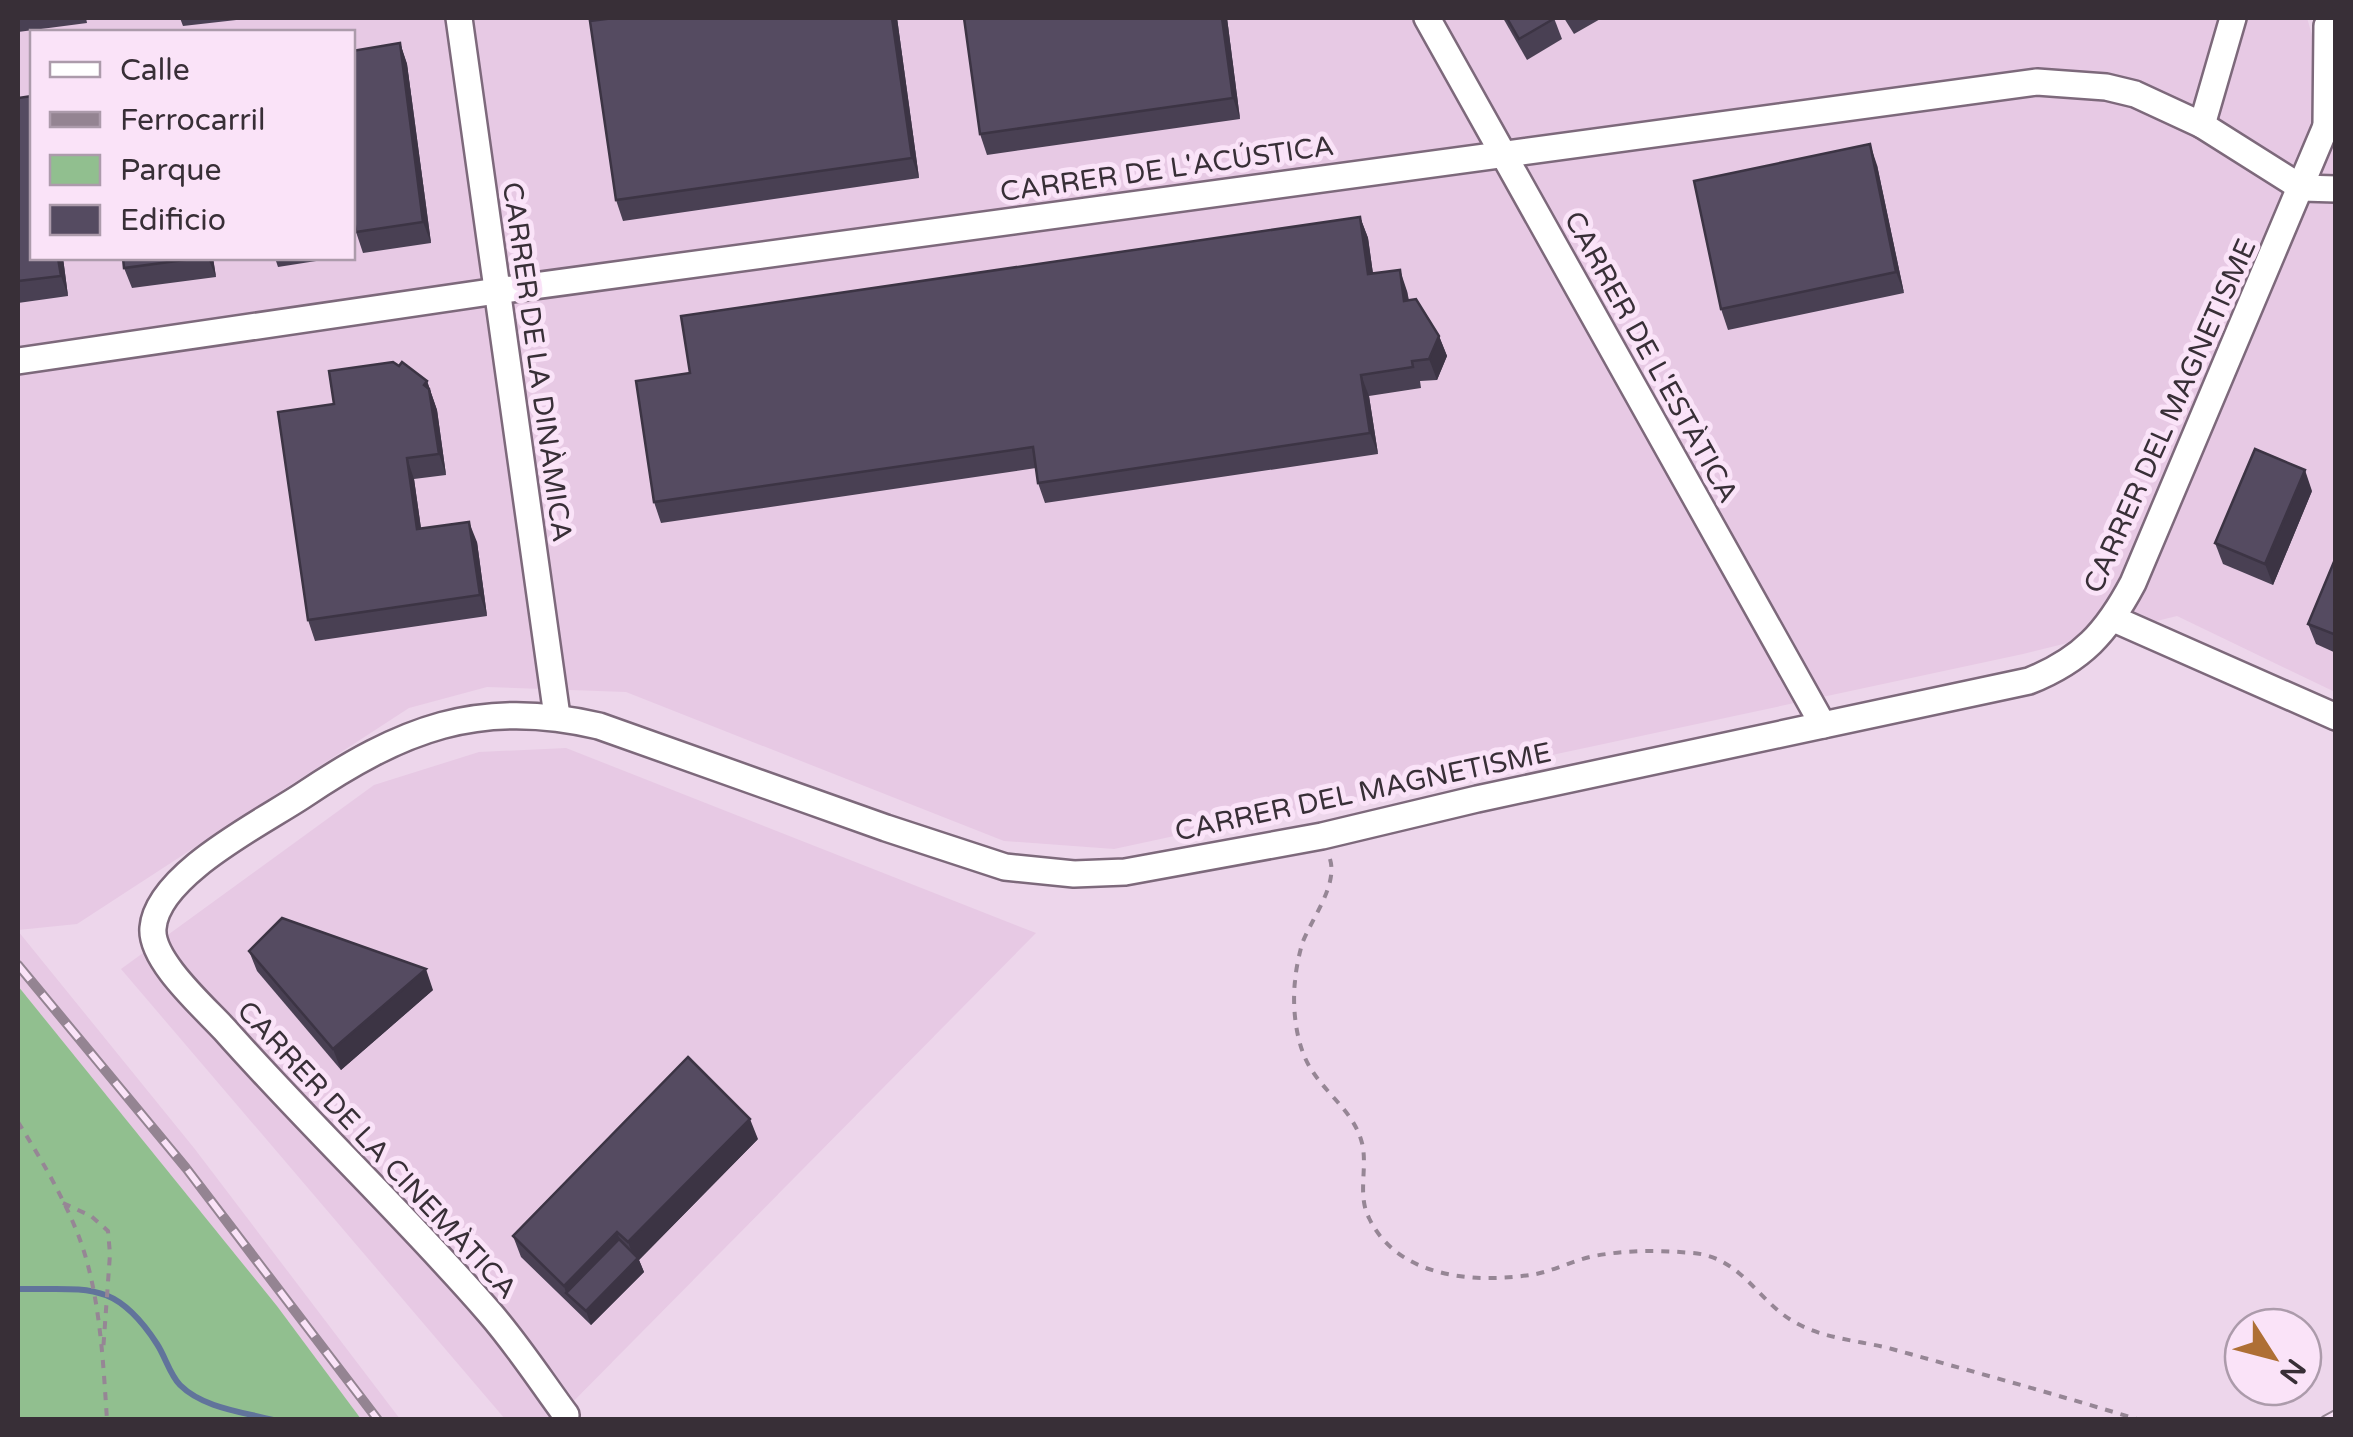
<svg xmlns="http://www.w3.org/2000/svg" width="2353" height="1437" font-family="'Varela Round',sans-serif">
  <style>
    .built { fill: #e7c9e4; fill-rule: evenodd }
    .green { fill: #91bf8f }
    .lines { fill: none; stroke-linecap: round; stroke-linejoin: round }
    .stream { stroke: #61749b; stroke-width: 6 }
    .minor-casing { stroke: #7d697b; stroke-width: 30 }
    .path { stroke: #968695; stroke-width: 4; stroke-dasharray: 8 8; stroke-linecap: butt }
    .minor { stroke: #fff; stroke-width: 25 }
    .rail-casing { stroke: #948492; stroke-width: 10 }
    .rail { stroke: #fae3f8; stroke-width: 6; stroke-dasharray: 19; stroke-linecap: butt }
    .wall { fill: #494053 }
    .shaded-wall { fill: #3c3444 }
    .building { fill: #554b61; stroke: #3c3444; stroke-width: 2.5 }
    .labels { text-anchor: middle; dominant-baseline: central; stroke-width: 10; stroke-linejoin: round; paint-order: stroke }
    .street-label { font-size: 28px; fill: #382f37; stroke: #fae3f8 }
  </style>
  <rect width="100%" height="100%" fill="#edd6eb"/>
  <g class="built">
    <path d="M18,18H2307L2312,35L2336,66L2335,692L2177,616L2023,654L1114,849L1004,841L626,692L487,687L409,708L77,924L18,930ZM32,32H352V258H32Z"/>
    <polygon points="566,748 1036,933 555,1420 505,1419 121,969 374,785 479,752"/>
    <polygon points="18,931 194,1148 400,1419 361,1419 277,1306 18,986"/>
  </g>
  <polygon class="green" points="18,986 277,1306 361,1419 18,1419"/>
  <g class="lines">
    <path class="stream" d="M18,1289C87,1290 115,1279 157,1344C165,1356 170,1375 180,1385C203,1408 243,1412 273,1420"/>
    <g class="minor-casing">
      <g id="minor">
        <polyline points="459,18 557,716"/>
        <polyline points="1427,18 1823,725"/>
        <polyline points="2202,125 2233,18"/>
        <polyline points="2326,126 2327,26"/>
        <polyline points="18,361 497,291 2037,82 2106,87 2135,94 2202,125 2302,188 2336,189"/>
        <polyline points="2114,619 2336,717"/>
        <path d="M566,1415C541,1381 517,1344 489,1312C405,1215 310,1126 225,1030C204,1007 150,960 153,928C157,875 261,823 302,796C400,730 479,697 599,726L886,828L1005,867L1074,874L1125,872L1322,836L1477,799L2029,681C2082,660 2107,632 2133,583L2326,126L2336,112"/>
      </g>
    </g>
    <g class="path">
      <path d="M1330,859C1338,886 1311,919 1302,944C1299,955 1296,969 1295,981C1292,1008 1296,1046 1311,1069C1327,1095 1354,1112 1362,1143C1368,1167 1357,1195 1369,1218C1398,1279 1477,1284 1536,1274C1556,1270 1574,1260 1594,1256C1627,1250 1659,1250 1692,1253C1739,1256 1757,1299 1791,1320C1821,1339 1858,1340 1892,1349C1975,1372 2058,1395 2140,1420"/>
      <path d="M18,1122C41,1159 63,1196 79,1237C100,1293 103,1360 107,1420"/>
      <polyline points="63,1203 91,1216 108,1231 110,1254 103,1352"/>
    </g>
    <use href="#minor" class="minor"/>
    <g class="rail-casing">
      <g id="rail">
        <polyline points="18,965 186,1168 378,1420"/>
        <polyline points="2325,1420 2336,1414"/>
      </g>
    </g>
    <use href="#rail" class="rail"/>
  </g>
  <g class="wall">
    <polygon points="18,18 86,18 87,23 18,32"/>
    <polygon points="180,18 254,18 183,26"/>
    <polygon points="897,18 919,178 623,221 616,200"/>
    <polygon points="964,18 1227,18 1240,119 987,155 980,134"/>
    <polygon points="1503,18 1554,18 1562,39 1527,60"/>
    <polygon points="1564,18 1602,18 1574,34"/>
    <polygon points="400,43 407,64 431,243 363,253 356,232"/>
    <polygon points="18,98 32,258 63,258 68,296 18,303"/>
    <polygon points="1877,165 1904,293 1728,330 1721,309"/>
    <polygon points="1360,217 1368,238 1373,274 1407,291 1409,300 1439,336 1447,356 1437,380 1420,381 1421,388 1369,396 1378,454 1045,503 1038,483 1036,468 661,523 654,502"/>
    <polygon points="123,258 213,258 216,277 132,288 124,268"/>
    <polygon points="275,258 329,258 329,259 278,267"/>
    <polygon points="427,381 437,410 446,475 414,479 421,528 477,542 487,616 315,641 308,620 334,404"/>
    <polygon points="2312,491 2273,585 2223,564 2215,543"/>
    <polygon points="2336,557 2336,653 2316,644 2308,624"/>
    <polygon points="249,951 433,990 341,1070 257,971"/>
    <polygon points="758,1139 639,1260 644,1272 591,1325 521,1257 513,1236"/>
  </g>
  <g class="shaded-wall">
    <polygon points="892,18 897,18 919,178 912,158"/>
    <polygon points="1222,18 1227,18 1240,119 1233,98"/>
    <polygon points="400,43 407,64 431,243 423,222"/>
    <polygon points="1870,144 1877,165 1904,293 1896,272"/>
    <polygon points="1360,217 1368,238 1376,295 1368,274"/>
    <polygon points="58,258 63,258 68,296 61,276"/>
    <polygon points="208,258 213,258 216,277"/>
    <polygon points="1400,270 1407,291 1411,322 1404,301"/>
    <polygon points="1439,336 1447,356 1437,380 1429,359"/>
    <polygon points="1361,375 1369,396 1378,454 1370,433"/>
    <polygon points="427,381 437,410 446,475 439,454 424,385"/>
    <polygon points="407,458 414,479 424,550 417,529"/>
    <polygon points="2305,470 2312,491 2273,585 2265,564"/>
    <polygon points="469,522 477,542 487,616 480,595"/>
    <polygon points="426,969 433,990 341,1070 333,1049"/>
    <polygon points="750,1119 758,1139 639,1260 644,1272 591,1325 586,1311 635,1261 628,1242"/>
    <polygon points="617,1232 625,1253 566,1293 564,1286"/>
  </g>
  <g class="building">
    <polygon points="614,18 892,18 912,158 616,200 590,21"/>
    <polygon points="964,18 1222,18 1233,98 980,134"/>
    <polygon points="1507,18 1555,18 1519,39"/>
    <polygon points="400,43 423,222 356,232 352,207 352,51"/>
    <polygon points="32,96 32,258 58,258 61,276 18,281 18,98"/>
    <polygon points="1870,144 1896,272 1721,309 1694,181"/>
    <polygon points="1360,217 1368,274 1400,270 1404,301 1416,299 1439,336 1429,359 1412,361 1413,367 1361,375 1370,433 1038,483 1033,447 654,502 636,381 690,373 681,316"/>
    <polygon points="123,258 199,258 124,268"/>
    <polygon points="393,362 399,366 402,362 427,381 424,385 429,389 439,454 407,458 417,529 469,522 480,595 308,620 278,412 334,404 329,371"/>
    <polygon points="2255,449 2305,470 2265,564 2215,543"/>
    <polygon points="2336,557 2336,635 2308,624"/>
    <polygon points="282,918 426,969 333,1049 249,951"/>
    <polygon points="688,1057 750,1119 628,1242 617,1232 564,1286 513,1236"/>
    <polygon points="619,1239 638,1258 586,1311 566,1293"/>
  </g>
  <g class="labels">
    <g class="street-label">
      <text transform="translate(1167 169) rotate(-8)">CARRER DE L'ACÚSTICA</text>
      <text transform="translate(1651 357) rotate(61)">CARRER DE L'ESTÀTICA</text>
      <text transform="translate(537 362) rotate(82)">CARRER DE LA DINÀMICA</text>
      <text transform="translate(2170 416) rotate(-66)">CARRER DEL MAGNETISME</text>
      <text transform="translate(1363 792) rotate(-12)">CARRER DEL MAGNETISME</text>
      <text transform="translate(377 1150) rotate(47)">CARRER DE LA CINEMÀTICA</text>
    </g>
  </g>
  <rect width="2353" height="1437" fill="none" stroke="#382f37" stroke-width="40"/>
  <rect x="30" y="30" width="325" height="230" fill="#fae3f8" stroke="#ac9bab" stroke-width="2.5"/>
  <rect x="50" y="62" width="50" height="15" fill="#ffffff" stroke="#ac9bab" stroke-width="2.5"/>
  <text x="120" y="80" font-size="30" fill="#382f37">Calle</text>
  <rect x="50" y="112" width="50" height="15" fill="#948492" stroke="#ac9bab" stroke-width="2.5"/>
  <text x="120" y="130" font-size="30" fill="#382f37">Ferrocarril</text>
  <rect x="50" y="155" width="50" height="30" fill="#91bf8f" stroke="#ac9bab" stroke-width="2.5"/>
  <text x="120" y="180" font-size="30" fill="#382f37">Parque</text>
  <rect x="50" y="205" width="50" height="30" fill="#554b61" stroke="#ac9bab" stroke-width="2.5"/>
  <text x="120" y="230" font-size="30" fill="#382f37">Edificio</text>
  <g transform="translate(2273 1357) rotate(126)"><circle r="48" fill="#fae3f8" stroke="#ac9bab" stroke-width="2.5"/>
  <path d="M0-8L18 38L0 25L-18 38Z" fill="#ae6f35"/>
  <text y="-15" font-size="28" font-weight="bold" text-anchor="middle" fill="#382f37">N</text>
  </g>
</svg>
